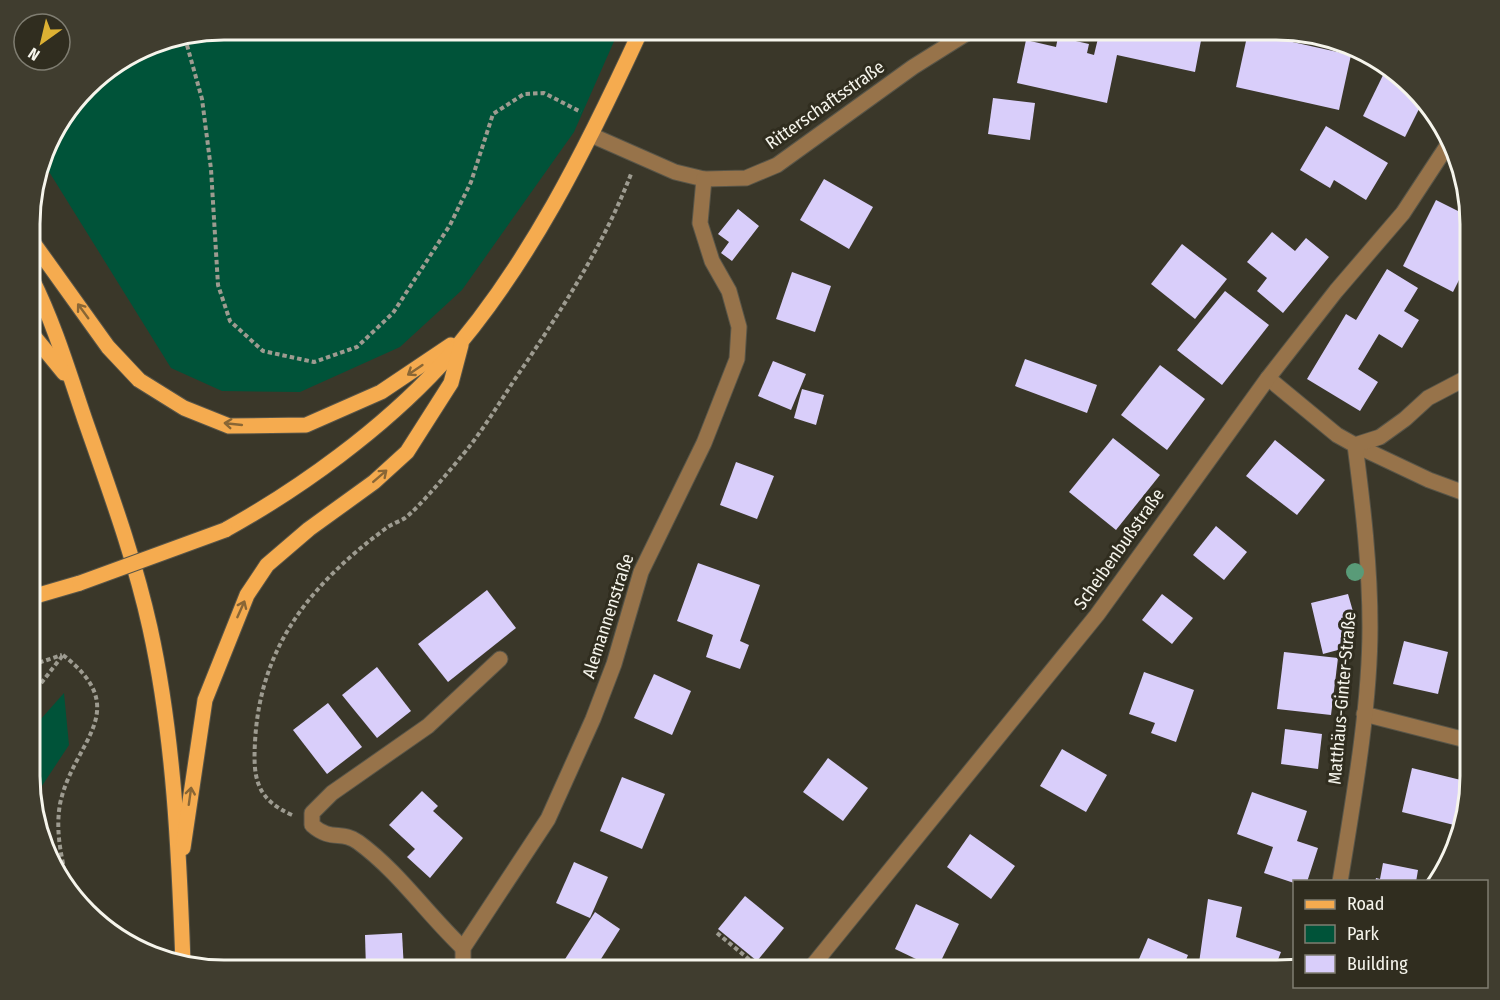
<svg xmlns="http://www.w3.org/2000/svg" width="1500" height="1000" font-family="'Fira Sans Condensed',sans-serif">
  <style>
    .green { fill: #005339 }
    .building { fill: #d9cefa }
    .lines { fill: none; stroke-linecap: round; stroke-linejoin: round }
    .minor-casing { stroke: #585548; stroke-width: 17 }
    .major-casing { stroke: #585548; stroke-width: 17 }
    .path { stroke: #9d9b90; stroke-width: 4; stroke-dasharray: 4.5 3; stroke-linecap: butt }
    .minor { stroke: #97734a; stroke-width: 15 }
    .major { stroke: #f5ab4f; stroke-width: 15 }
    .major-bridge-casing { stroke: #585548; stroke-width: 17; stroke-linecap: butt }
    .major-bridge { stroke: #f5ab4f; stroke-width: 15 }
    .tree { fill: #599b78 }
    .oneway { stroke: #896635 }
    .labels { text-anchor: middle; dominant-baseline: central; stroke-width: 6; stroke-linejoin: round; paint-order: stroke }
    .street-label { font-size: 18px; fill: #f6f5ec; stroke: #302d1f }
    .rim { fill: none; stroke: #f6f5ec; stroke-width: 3 }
  </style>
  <rect width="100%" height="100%" fill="#3a3729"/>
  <g class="green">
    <polygon points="224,30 619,30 574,132 462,290 400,347 300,392 222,391 171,368 43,162 50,138 96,78 150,45"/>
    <polygon points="64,693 69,745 32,801 32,729"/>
  </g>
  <g class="building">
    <polygon points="1100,30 1118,34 1119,30 1203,30 1195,72 1117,55 1107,103 1017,83 1026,40 1056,47 1058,37 1089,44 1087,53 1094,55"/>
    <polygon points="1248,32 1351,55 1339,110 1236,87"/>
    <polygon points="1387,67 1422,103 1405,137 1363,116"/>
    <polygon points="993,98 1035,103 1030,140 988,134"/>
    <polygon points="1326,126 1388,163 1366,200 1334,180 1330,188 1300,170"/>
    <polygon points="824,179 873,207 849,249 800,220"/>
    <polygon points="1436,200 1470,217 1470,258 1453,292 1403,266"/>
    <polygon points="738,209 759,226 732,261 721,253 729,242 718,234"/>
    <polygon points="1272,232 1295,251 1306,238 1329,257 1283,313 1257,291 1267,278 1247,262"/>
    <polygon points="1182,244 1227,279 1195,319 1151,284"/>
    <polygon points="1387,269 1418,288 1404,311 1419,320 1402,348 1379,334 1358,369 1378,382 1360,411 1307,379 1346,314 1356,320"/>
    <polygon points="792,272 831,286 815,332 776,319"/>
    <polygon points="1225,291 1269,325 1222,385 1177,350"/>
    <polygon points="1025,359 1097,385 1087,413 1015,386"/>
    <polygon points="773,361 806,374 791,410 758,396"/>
    <polygon points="1160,365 1205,399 1167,450 1121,415"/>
    <polygon points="802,389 824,395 816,425 794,418"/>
    <polygon points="1113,438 1160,475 1116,530 1069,492"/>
    <polygon points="1275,440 1325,480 1297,515 1246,476"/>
    <polygon points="736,462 774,476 757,519 720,505"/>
    <polygon points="1216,526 1247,552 1224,580 1193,555"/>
    <polygon points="698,563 760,585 740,641 749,645 740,669 706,657 713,635 677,621"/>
    <polygon points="487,590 516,628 448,682 418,644"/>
    <polygon points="1162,594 1193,618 1172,644 1142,620"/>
    <polygon points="1348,594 1354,615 1341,618 1349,647 1323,654 1311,603"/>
    <polygon points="1404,641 1448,652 1438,694 1393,684"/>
    <polygon points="1284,652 1338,658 1331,715 1277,709"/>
    <polygon points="377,667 411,711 377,738 342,695"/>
    <polygon points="1144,672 1194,690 1176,742 1151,733 1155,723 1129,714"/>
    <polygon points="654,674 691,691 672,735 634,718"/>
    <polygon points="328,703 362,747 327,774 293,730"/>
    <polygon points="1285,729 1322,734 1318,769 1281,764"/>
    <polygon points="1062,749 1107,775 1086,812 1040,786"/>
    <polygon points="828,758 868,788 843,821 803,792"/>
    <polygon points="1412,768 1465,781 1454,825 1402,812"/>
    <polygon points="622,777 665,794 642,849 600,831"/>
    <polygon points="422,791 438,806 433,811 463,838 430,878 407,857 415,849 389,825"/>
    <polygon points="1252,792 1307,811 1297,841 1318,848 1307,882 1294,883 1264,873 1273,847 1237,834"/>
    <polygon points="970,834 1015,866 991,899 947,867"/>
    <polygon points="574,862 608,877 590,918 556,903"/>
    <polygon points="1383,863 1418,870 1416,882 1375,882 1376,878 1380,879"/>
    <polygon points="745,896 784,928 757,961 718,929"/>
    <polygon points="1208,899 1242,907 1236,937 1281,952 1274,970 1198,970"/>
    <polygon points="916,904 959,924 937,969 895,949"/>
    <polygon points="595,912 620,929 594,970 565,970 560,967"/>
    <polygon points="402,933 404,970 366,970 365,935"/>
    <polygon points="1148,938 1188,955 1182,970 1146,970 1136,966"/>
  </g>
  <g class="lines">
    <g class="minor-casing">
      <g id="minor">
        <polyline points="591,135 675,172 704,179 746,178 777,165 913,67 972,30"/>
        <polyline points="1268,378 1337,435 1355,445 1429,480 1470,495"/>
        <polyline points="1364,714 1470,741"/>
        <path d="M1340,882C1353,802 1370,708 1370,627C1370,566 1363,506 1355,445L1380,437L1405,419L1428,398L1470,376"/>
        <path d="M463,948C427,914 398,871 358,842C342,830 331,842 312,825V813L332,793L428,726L500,659"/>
        <polyline points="463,970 463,948 548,819 593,719 614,664 641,572 704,443 737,359 739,327 729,291 712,261 700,223 704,179"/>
        <polyline points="809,970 1097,615 1268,378 1336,291 1403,213 1449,143"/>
      </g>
    </g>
    <g class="major-casing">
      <g id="major">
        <polyline points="32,241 108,347 139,380 184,408 229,426 306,425 381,392 451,345"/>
        <path d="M32,279C54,323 69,373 85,420C109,489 134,556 150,628C174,737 179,852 183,963"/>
        <polyline points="32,334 64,373"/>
        <path d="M225,530C301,488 382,429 441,365C527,270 588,145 641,30"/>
        <polyline points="32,597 80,583"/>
        <polyline points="183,848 205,700 247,595 267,565 309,529 374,482 407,452 451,383 461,345"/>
      </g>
    </g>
    <g class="path">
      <polyline points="185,38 202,99 211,169 218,285 230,321 263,351 314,362 357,347 393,313 450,225 471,182 493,114 524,94 544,93 581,112"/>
      <path d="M63,655C135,711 73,741 60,804C55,833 62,859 68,886"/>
      <polyline points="32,665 62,655"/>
      <polyline points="32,695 63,655"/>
      <path d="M292,815C256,799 253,778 255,742C260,646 311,584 385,529C391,524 399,522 405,518C419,508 457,462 469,447C486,425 500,402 515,379C559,314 603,247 631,174"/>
      <polyline points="717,933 762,970"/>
    </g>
    <use href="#minor" class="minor"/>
    <use href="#major" class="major"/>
    <g class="major-bridge-casing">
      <polyline id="major-bridge" points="80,583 225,530"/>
    </g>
    <use href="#major-bridge" class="major-bridge"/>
  </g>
  <circle class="tree" cx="1355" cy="572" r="9"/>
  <defs><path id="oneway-shaft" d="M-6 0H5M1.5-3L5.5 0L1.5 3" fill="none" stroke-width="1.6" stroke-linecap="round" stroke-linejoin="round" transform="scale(1.5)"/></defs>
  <g class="oneway">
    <use href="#oneway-shaft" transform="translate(83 311) rotate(-126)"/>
    <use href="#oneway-shaft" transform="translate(415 370) rotate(146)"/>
    <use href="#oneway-shaft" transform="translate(233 424) rotate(-174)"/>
    <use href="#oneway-shaft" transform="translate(380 476) rotate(-41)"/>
    <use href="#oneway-shaft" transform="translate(241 609) rotate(-66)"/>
    <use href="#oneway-shaft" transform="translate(190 796) rotate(-82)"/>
  </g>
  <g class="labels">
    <g class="street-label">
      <text transform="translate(825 105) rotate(-35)">Ritterschaftsstraße</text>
      <text transform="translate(1119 549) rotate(-55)">Scheibenbußstraße</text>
      <text transform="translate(608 616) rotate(-72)">Alemannenstraße</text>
      <text transform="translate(1342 698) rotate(-85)">Matthäus-Ginter-Straße</text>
    </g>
  </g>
  <path d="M0 0H1500V1000H0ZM224 40H1276A184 184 0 0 1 1460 224V776A184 184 0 0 1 1276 960H224A184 184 0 0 1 40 776V224A184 184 0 0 1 224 40Z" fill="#403d2f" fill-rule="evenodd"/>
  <path class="rim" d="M224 40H1276A184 184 0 0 1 1460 224V776A184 184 0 0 1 1276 960H224A184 184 0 0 1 40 776V224A184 184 0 0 1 224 40Z"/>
  <rect x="1293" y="880" width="195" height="108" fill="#302d1f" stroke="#7f7d71" stroke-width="1.5"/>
  <rect x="1305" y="900" width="30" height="9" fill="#f5ab4f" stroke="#7f7d71" stroke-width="1.5"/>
  <text x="1347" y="910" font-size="18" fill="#f6f5ec">Road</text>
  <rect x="1305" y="925" width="30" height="18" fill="#005339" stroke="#7f7d71" stroke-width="1.5"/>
  <text x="1347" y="940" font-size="18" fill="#f6f5ec">Park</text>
  <rect x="1305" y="955" width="30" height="18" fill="#d9cefa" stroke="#7f7d71" stroke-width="1.5"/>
  <text x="1347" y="970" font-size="18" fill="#f6f5ec">Building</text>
  <g transform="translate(42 42) rotate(214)"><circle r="28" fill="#302d1f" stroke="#7f7d71" stroke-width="1.5"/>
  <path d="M0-4.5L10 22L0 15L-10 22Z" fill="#ddb133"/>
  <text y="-9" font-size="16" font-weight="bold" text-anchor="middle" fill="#f6f5ec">N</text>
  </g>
</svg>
